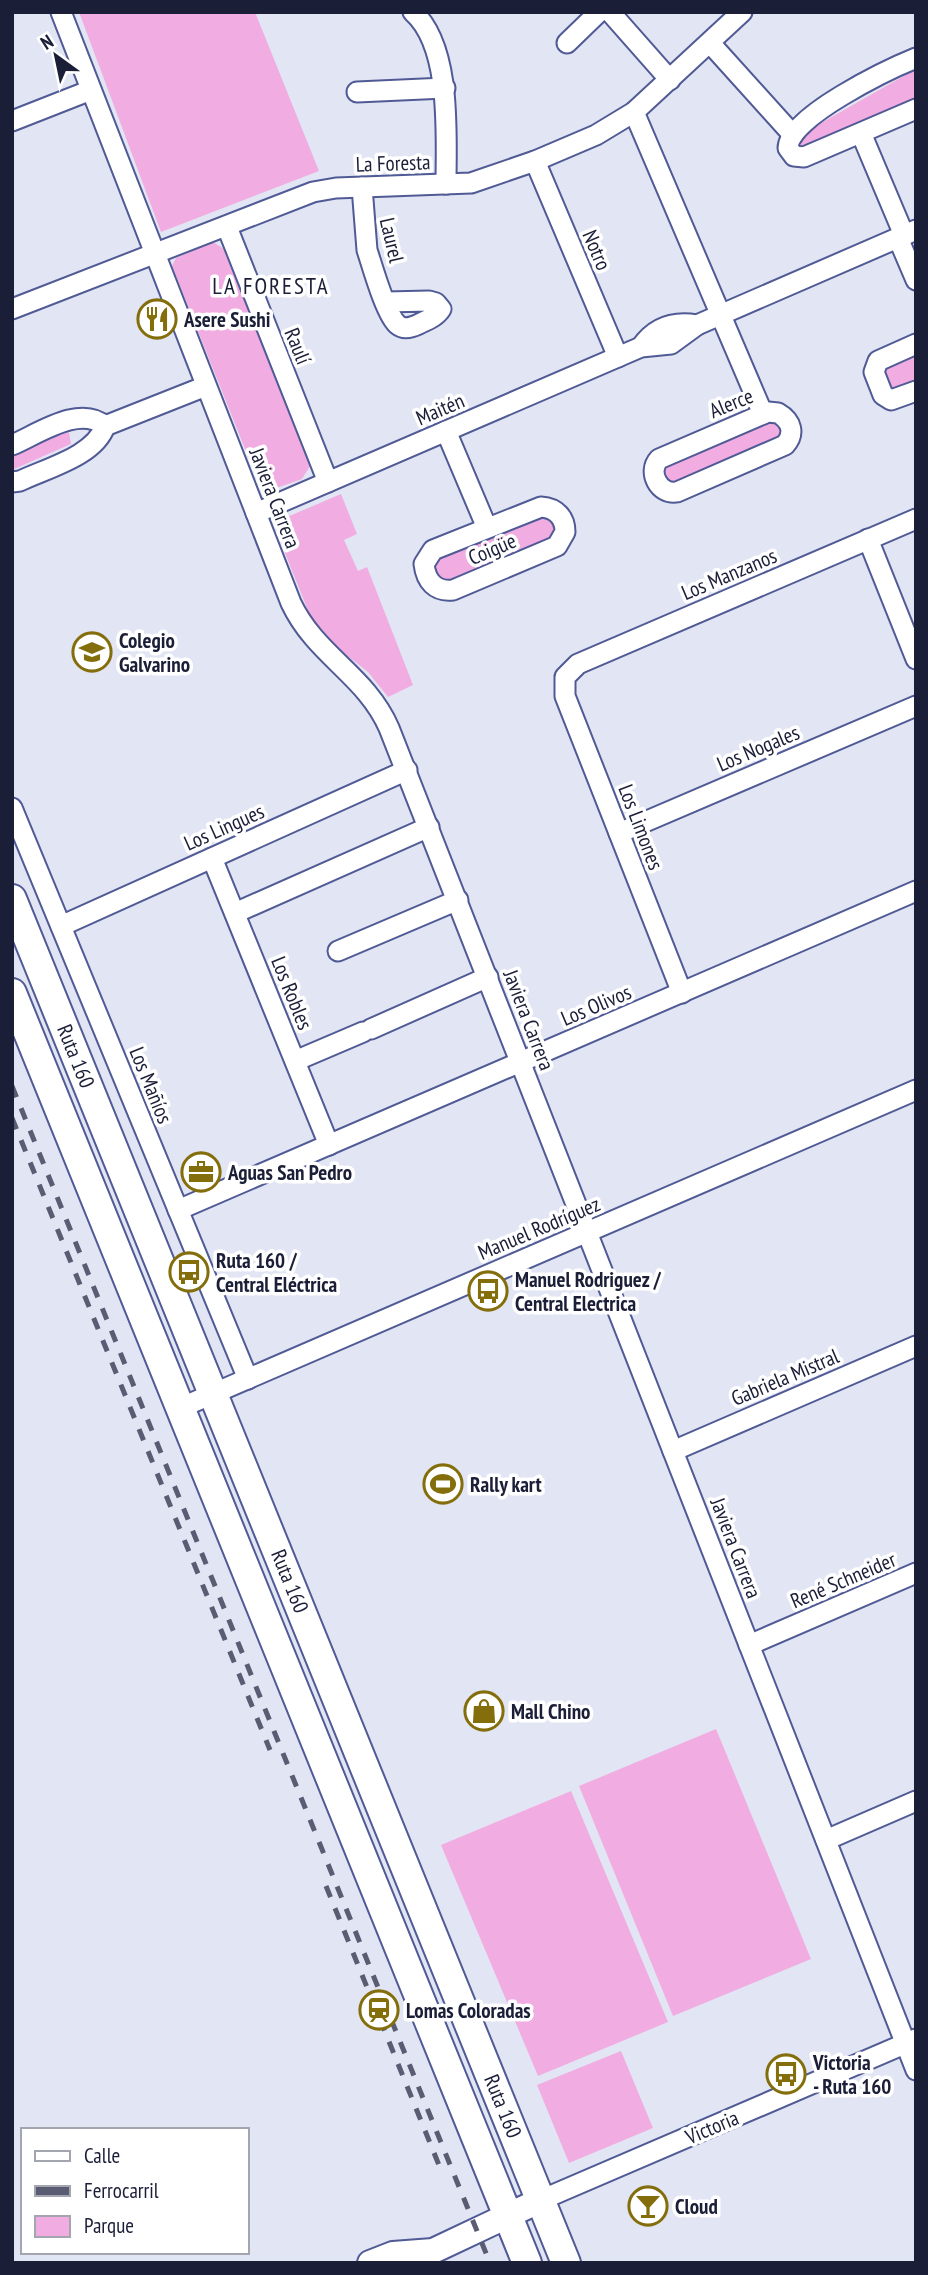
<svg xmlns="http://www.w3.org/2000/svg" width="928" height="2275" font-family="'PT Sans Narrow',sans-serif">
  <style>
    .green { fill: #f1ade2 }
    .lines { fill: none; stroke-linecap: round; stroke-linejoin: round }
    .minor-casing { stroke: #505a95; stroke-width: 23 }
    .major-casing { stroke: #505a95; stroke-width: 28 }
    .highway-casing { stroke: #505a95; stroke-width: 32 }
    .minor { stroke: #fff; stroke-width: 19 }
    .major { stroke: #fff; stroke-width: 24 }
    .highway { stroke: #fff; stroke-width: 28 }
    .rail { stroke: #595c72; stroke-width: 5; stroke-dasharray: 12 12; stroke-linecap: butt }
    .labels { text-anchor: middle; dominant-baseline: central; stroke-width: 7; stroke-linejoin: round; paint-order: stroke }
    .street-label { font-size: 21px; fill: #1a1e37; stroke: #fff }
    .poi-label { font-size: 21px; font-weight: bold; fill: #1a1e37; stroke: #fff; text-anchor: start }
    .neighbourhood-label { font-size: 23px; letter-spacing: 2px; fill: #1a1e37; stroke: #fff }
  </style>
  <rect width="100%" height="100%" fill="#e2e5f3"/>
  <g class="green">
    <polygon points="79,12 255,12 319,171 161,232"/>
    <polygon points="916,69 916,104 800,149 797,141 800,135"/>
    <polygon points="213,242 224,249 310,466 302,479 271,490 259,484 172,266 176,258"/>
    <polygon points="916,351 916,382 893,392 887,391 881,368"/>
    <polygon points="775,416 785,431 781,437 675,485 663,480 660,470 665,463"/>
    <polygon points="58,433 69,433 71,444 12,470 12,452"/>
    <polygon points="341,494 357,534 344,540 358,571 367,567 413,685 388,697 368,672 325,638 311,618 277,533 280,520"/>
    <polygon points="551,515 557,532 549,541 451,581 444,581 434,569 440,555 529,518"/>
    <polygon points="716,1729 811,1959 673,2016 579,1786"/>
    <polygon points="571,1791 668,2022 538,2076 441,1845"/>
    <polygon points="621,2051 653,2128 569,2163 537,2085"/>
  </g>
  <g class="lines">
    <g class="minor-casing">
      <g id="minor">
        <path d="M61,12L291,603C316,656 366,675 389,728L916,2070"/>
        <path d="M413,12C452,47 446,136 446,184"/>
        <polyline points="610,12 670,80"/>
        <polyline points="567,43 599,12"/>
        <polyline points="710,43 793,135"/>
        <path d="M916,58C889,69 788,117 788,148L794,156L804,157L916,109"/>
        <polyline points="357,92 445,88"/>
        <polyline points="634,112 763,414"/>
        <polyline points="12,121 91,90"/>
        <polyline points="861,133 904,235"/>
        <polyline points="535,161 618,357"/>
        <path d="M362,187L367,250C372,265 386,316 398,325C404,330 413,327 419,324C427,320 436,317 441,309L436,303L429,301L386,302"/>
        <polyline points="227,227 328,482"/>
        <polyline points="898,238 916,280"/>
        <polyline points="12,309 313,192 336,188 471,183 535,161 596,135 634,112 742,12"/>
        <polyline points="916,344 878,361 874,372 883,395 891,400 916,391"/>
        <path d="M641,347C655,327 674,321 697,325"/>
        <path d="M768,412L778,413C792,421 795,434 785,445L677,492C659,495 647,472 659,459Z"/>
        <polyline points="446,431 487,528"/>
        <path d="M12,445C38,434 80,404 105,426"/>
        <path d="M12,482L20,481C47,468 95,456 105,426L206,386"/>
        <path d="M541,507C556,508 565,517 565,532L557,546L453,590C435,592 426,581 424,564L433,550Z"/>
        <polyline points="256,513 641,347 671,344 697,325 916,230"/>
        <polyline points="868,539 916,659"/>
        <polyline points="12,808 248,1379"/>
        <polyline points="619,833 916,706"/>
        <polyline points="212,858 329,1145"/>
        <polyline points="235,913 429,827"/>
        <polyline points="61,926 407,770"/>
        <polyline points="338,951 458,900"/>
        <polyline points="682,993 565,696 565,677 578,664 916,519"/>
        <polyline points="371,1029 488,977"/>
        <polyline points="295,1061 363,1032"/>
        <polyline points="178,1210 916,891"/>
        <polyline points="180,1408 916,1090"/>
        <polyline points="673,1451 916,1346"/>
        <polyline points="749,1645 916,1573"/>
        <polyline points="826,1840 916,1801"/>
        <polyline points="541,2200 916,2039"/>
      </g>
    </g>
    <g class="major-casing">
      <polyline id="major" points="370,2263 393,2254 433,2251 541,2200"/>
    </g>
    <g class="highway-casing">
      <g id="highway">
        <polyline points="12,899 566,2263"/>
        <polyline points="12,993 527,2263"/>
      </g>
    </g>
    <use href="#minor" class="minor"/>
    <use href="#major" class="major"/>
    <use href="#highway" class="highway"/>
    <g class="rail">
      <polyline points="12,1086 490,2263"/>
      <polyline points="12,1118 270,1750"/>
      <polyline points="326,1886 443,2175"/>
    </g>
  </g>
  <defs>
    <g id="restaurant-ring" transform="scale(2.0125)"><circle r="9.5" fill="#fff" stroke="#846e0c" stroke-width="1.5"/><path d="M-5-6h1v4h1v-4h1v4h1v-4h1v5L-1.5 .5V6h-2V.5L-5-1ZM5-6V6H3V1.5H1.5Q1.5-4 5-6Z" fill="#846e0c"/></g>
    <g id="school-ring" transform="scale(2.0125)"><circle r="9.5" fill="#fff" stroke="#846e0c" stroke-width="1.5"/><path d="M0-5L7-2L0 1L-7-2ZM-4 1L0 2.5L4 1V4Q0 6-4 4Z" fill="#846e0c"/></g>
    <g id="office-ring" transform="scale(2.0125)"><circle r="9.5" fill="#fff" stroke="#846e0c" stroke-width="1.5"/><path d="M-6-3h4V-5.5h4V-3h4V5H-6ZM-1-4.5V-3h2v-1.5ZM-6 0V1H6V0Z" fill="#846e0c"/></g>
    <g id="bus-ring" transform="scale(2.0125)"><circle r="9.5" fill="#fff" stroke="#846e0c" stroke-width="1.5"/><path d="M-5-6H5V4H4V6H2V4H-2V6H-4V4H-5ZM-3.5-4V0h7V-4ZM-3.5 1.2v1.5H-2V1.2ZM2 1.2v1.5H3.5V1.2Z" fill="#846e0c"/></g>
    <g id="stadium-ring" transform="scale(2.0125)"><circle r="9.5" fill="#fff" stroke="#846e0c" stroke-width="1.5"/><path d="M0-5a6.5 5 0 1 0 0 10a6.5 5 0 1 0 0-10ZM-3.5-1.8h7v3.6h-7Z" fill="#846e0c"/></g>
    <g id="shop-ring" transform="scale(2.0125)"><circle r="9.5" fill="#fff" stroke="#846e0c" stroke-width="1.5"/><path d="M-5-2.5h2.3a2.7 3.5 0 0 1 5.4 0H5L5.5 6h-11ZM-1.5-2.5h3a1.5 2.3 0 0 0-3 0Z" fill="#846e0c"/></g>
    <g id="station-ring" transform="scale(2.0125)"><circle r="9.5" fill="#fff" stroke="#846e0c" stroke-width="1.5"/><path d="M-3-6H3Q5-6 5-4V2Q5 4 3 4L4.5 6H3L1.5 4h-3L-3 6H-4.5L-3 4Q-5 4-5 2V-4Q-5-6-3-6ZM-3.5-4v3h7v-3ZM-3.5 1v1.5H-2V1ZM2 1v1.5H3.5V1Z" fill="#846e0c"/></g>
    <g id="bar-ring" transform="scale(2.0125)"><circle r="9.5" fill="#fff" stroke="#846e0c" stroke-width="1.5"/><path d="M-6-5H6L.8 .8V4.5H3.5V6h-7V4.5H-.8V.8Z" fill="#846e0c"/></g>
  </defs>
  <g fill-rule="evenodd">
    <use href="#restaurant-ring" x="157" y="319"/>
    <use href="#school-ring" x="92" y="652"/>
    <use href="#office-ring" x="201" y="1172"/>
    <use href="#bus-ring" x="189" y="1272"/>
    <use href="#bus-ring" x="488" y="1291"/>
    <use href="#stadium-ring" x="443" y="1484"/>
    <use href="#shop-ring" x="484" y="1711"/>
    <use href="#station-ring" x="379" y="2010"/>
    <use href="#bus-ring" x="786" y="2074"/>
    <use href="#bar-ring" x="648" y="2206"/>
  </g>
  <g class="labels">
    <g class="street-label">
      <text transform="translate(393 163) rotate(-2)">La Foresta</text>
      <text transform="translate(392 240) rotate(77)">Laurel</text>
      <text transform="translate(597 250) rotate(67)">Notro</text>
      <text transform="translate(298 346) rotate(68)">Raulí</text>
      <text transform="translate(731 403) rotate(-22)">Alerce</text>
      <text transform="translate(440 409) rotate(-23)">Maitén</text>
      <text transform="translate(275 498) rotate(69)">Javiera Carrera</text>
      <text transform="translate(492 549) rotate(-23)">Coigüe</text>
      <text transform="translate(729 574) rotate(-23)">Los Manzanos</text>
      <text transform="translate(758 748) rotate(-23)">Los Nogales</text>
      <text transform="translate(224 827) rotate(-24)">Los Lingues</text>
      <text transform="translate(641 827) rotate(69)">Los Limones</text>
      <text transform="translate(292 993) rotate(68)">Los Robles</text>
      <text transform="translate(596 1005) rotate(-23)">Los Olivos</text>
      <text transform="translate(529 1020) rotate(69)">Javiera Carrera</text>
      <text transform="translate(76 1056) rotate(68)">Ruta 160</text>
      <text transform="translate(151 1085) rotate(68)">Los Mañíos</text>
      <text transform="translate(539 1228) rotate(-23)">Manuel Rodríguez</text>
      <text transform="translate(785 1377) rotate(-23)">Gabriela Mistral</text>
      <text transform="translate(736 1548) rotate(69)">Javiera Carrera</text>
      <text transform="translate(843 1580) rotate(-23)">René Schneider</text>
      <text transform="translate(290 1581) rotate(68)">Ruta 160</text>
      <text transform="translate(503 2106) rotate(68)">Ruta 160</text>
      <text transform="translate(712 2127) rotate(-23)">Victoria</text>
    </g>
    <g class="poi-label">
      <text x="184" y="319">Asere Sushi</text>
      <text x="119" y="640">Colegio<tspan x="119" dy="24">Galvarino</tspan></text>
      <text x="228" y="1172">Aguas San Pedro</text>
      <text x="216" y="1260">Ruta 160 /<tspan x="216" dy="24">Central Eléctrica</tspan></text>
      <text x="515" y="1279">Manuel Rodriguez /<tspan x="515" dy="24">Central Electrica</tspan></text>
      <text x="470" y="1484">Rally kart</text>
      <text x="511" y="1711">Mall Chino</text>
      <text x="406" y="2010">Lomas Coloradas</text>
      <text x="813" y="2062">Victoria<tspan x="813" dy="24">- Ruta 160</tspan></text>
      <text x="675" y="2206">Cloud</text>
    </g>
    <g class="neighbourhood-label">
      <text x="271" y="285">LA FORESTA</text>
    </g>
  </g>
  <rect width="928" height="2275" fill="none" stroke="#1a1e37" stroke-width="28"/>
  <rect x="21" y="2128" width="228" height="126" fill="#ffffff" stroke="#a3a5af" stroke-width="2"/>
  <rect x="35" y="2151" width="35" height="10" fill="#ffffff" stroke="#a3a5af" stroke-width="2"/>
  <text x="84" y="2163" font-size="21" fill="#1a1e37">Calle</text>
  <rect x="35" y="2186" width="35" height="10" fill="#595c72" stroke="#a3a5af" stroke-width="2"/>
  <text x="84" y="2198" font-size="21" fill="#1a1e37">Ferrocarril</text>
  <rect x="35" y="2216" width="35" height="21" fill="#f1ade2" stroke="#a3a5af" stroke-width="2"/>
  <text x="84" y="2233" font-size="21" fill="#1a1e37">Parque</text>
  <g transform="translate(56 56) rotate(327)" stroke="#ffffff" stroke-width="5" paint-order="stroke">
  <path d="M0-5L12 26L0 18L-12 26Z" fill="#1a1e37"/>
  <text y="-10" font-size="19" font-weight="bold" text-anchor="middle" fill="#1a1e37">N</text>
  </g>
</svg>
